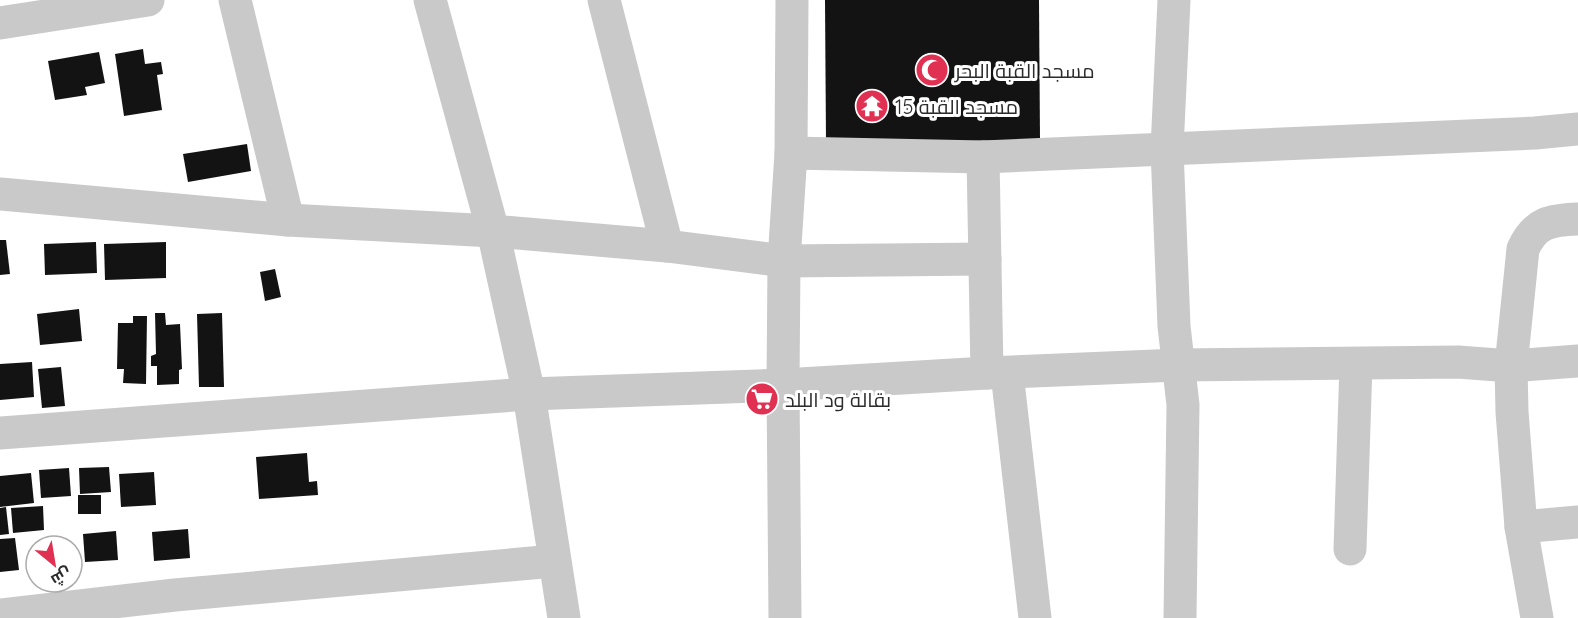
<svg xmlns="http://www.w3.org/2000/svg" width="1578" height="618" font-family="Quicksand,Cairo,sans-serif">
  <style>
    .building { fill: #131313 }
    .lines { fill: none; stroke-linecap: round; stroke-linejoin: round }
    .minor { stroke: #c9c9c9; stroke-width: 33 }
    .labels { text-anchor: middle; dominant-baseline: central; stroke-width: 6; stroke-linejoin: round; paint-order: stroke }
    .poi-label { font-size: 20px; fill: #2c2c2c; stroke: #fff; text-anchor: start }
  </style>
  <rect width="100%" height="100%" fill="#fff"/>
  <g class="building">
    <polygon points="825,0 1039,0 1040,140 826,143"/>
    <polygon points="143,49 145,64 161,62 163,74 157,75 162,110 124,116 115,54"/>
    <polygon points="99,52 105,83 85,87 87,95 55,100 48,61"/>
    <polygon points="247,144 251,171 188,182 183,154"/>
    <polygon points="0,240 6,240 10,274 0,275"/>
    <polygon points="96,242 97,273 45,275 44,244"/>
    <polygon points="166,242 166,278 105,280 104,244"/>
    <polygon points="275,269 281,297 265,301 260,272"/>
    <polygon points="79,309 82,341 40,345 37,314"/>
    <polygon points="155,313 165,313 166,325 180,324 182,369 179,370 179,384 157,385 157,366 151,366 151,356 156,354"/>
    <polygon points="222,313 224,387 199,387 197,314"/>
    <polygon points="133,316 147,316 146,384 123,383 124,369 117,369 118,323 133,323"/>
    <polygon points="32,362 34,397 0,400 0,364"/>
    <polygon points="61,367 65,406 42,408 38,369"/>
    <polygon points="307,453 309,482 317,481 318,495 259,499 256,457"/>
    <polygon points="109,467 111,492 80,494 79,468"/>
    <polygon points="69,468 71,496 41,498 39,470"/>
    <polygon points="154,472 156,505 121,507 119,474"/>
    <polygon points="31,473 34,503 0,507 0,476"/>
    <rect x="78" y="495" width="23" height="19"/>
    <polygon points="43,506 44,530 13,533 11,508"/>
    <polygon points="6,507 9,534 0,535 0,508"/>
    <polygon points="188,529 190,558 154,561 152,532"/>
    <polygon points="116,531 118,560 85,562 83,534"/>
    <polygon points="15,538 19,570 0,572 0,539"/>
  </g>
  <g class="lines">
    <g class="minor">
      <polyline points="235,0 288,220"/>
      <polyline points="430,0 493,231 529,394 564,618"/>
      <polyline points="604,0 667,246"/>
      <polyline points="1174,0 1167,149 1174,326 1183,405 1180,618"/>
      <polyline points="0,23 148,0"/>
      <polyline points="791,153 983,157 1535,133 1578,129"/>
      <polyline points="983,157 987,373"/>
      <polyline points="0,194 288,220 493,231 667,246 784,261 985,259"/>
      <polyline points="1007,373 1035,618"/>
      <polyline points="0,433 529,394 783,385 987,373 1179,365 1458,362 1511,366 1578,361"/>
      <polyline points="1521,527 1578,522"/>
      <polyline points="1350,549 1356,364"/>
      <polyline points="0,615 175,595 554,561"/>
      <polyline points="785,618 783,385 784,261 791,153 792,0"/>
      <path d="M1537,618L1521,527L1512,412L1511,366L1523,249C1535,222 1551,220 1578,219"/>
    </g>
  </g>
  <defs>
    <g id="mosque-disc" transform="scale(1.725)"><circle r="9.5" fill="#e03152" stroke="#fff"/><path d="M3.5-4.9A6 6 0 1 0 3.5 4.9A5 5 0 1 1 3.5-4.9Z" fill="#fff"/></g>
    <g id="temple-disc" transform="scale(1.725)"><circle r="9.5" fill="#e03152" stroke="#fff"/><path d="M0-6L5-2H3V0L6.5 2.5H4V6H1.5V3h-3V6H-4V2.5H-6.5L-3 0V-2H-5Z" fill="#fff"/></g>
    <g id="supermarket-disc" transform="scale(1.725)"><circle r="9.5" fill="#e03152" stroke="#fff"/><path d="M-6-5.5h2.5l.6 2H6L4.5 2H-2.5L-4.4-4H-6ZM-1.5 3.2a1.3 1.3 0 1 0 .1 0ZM3 3.2a1.3 1.3 0 1 0 .1 0Z" fill="#fff"/></g>
  </defs>
  <g fill-rule="evenodd">
    <use href="#mosque-disc" x="932" y="70"/>
    <use href="#temple-disc" x="872" y="106"/>
    <use href="#supermarket-disc" x="762" y="399"/>
  </g>
  <g class="labels">
    <g class="poi-label">
      <text x="955" y="70">مسجد القبة البحر</text>
      <text x="895" y="106">مسجد القبة 15</text>
      <text x="785" y="399">بقالة ود البلد</text>
    </g>
  </g>
  <g transform="translate(54 564) rotate(150)"><circle r="28" fill="#ffffff" stroke="#ababab" stroke-width="1.5"/>
  <path d="M0-4.5L10 22L0 15L-10 22Z" fill="#e03152"/>
  <text y="-9" font-size="16" font-weight="bold" text-anchor="middle" fill="#2c2c2c">ش</text>
  </g>
</svg>
